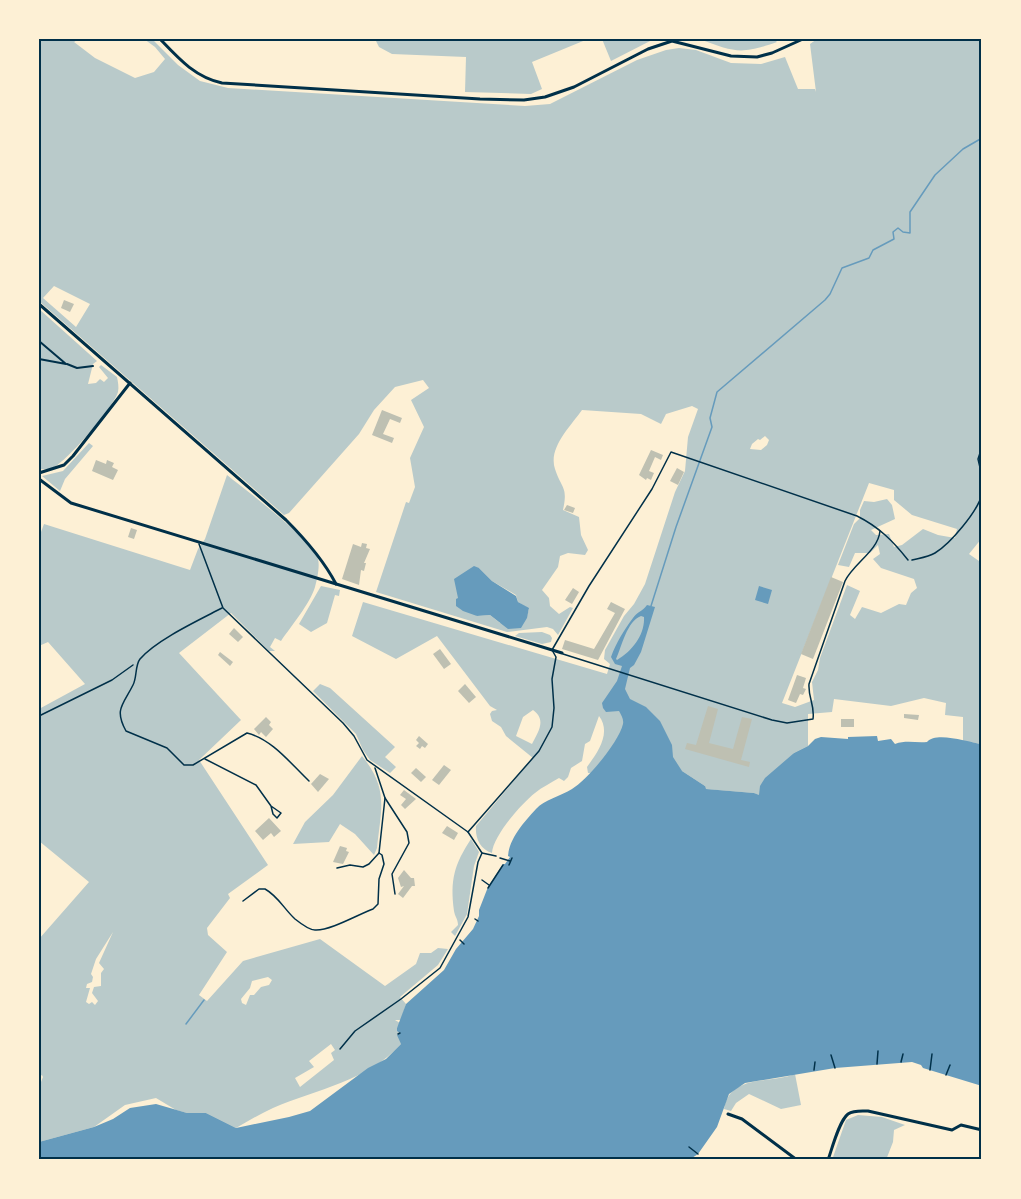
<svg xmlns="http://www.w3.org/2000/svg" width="1021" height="1199" font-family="'PT Sans',sans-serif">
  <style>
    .green { fill: #b9caca; fill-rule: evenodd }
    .water { fill: #669bbc; fill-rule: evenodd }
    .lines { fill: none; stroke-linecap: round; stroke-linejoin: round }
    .stream { stroke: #669bbc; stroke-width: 1.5 }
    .building { fill: #bec0b2 }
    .path { stroke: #003049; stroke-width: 1.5 }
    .service { stroke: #003049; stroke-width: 1.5 }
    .pedestrian { stroke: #003049; stroke-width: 2 }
    .minor { stroke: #003049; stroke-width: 3 }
    .neatline { fill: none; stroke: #003049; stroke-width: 2 }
  </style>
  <rect width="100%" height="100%" fill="#fdf0d5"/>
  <g class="green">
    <path d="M39,39H79L74,42L95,58L135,78L154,72L165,59L155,47L144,39H152L178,65L200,81L228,88L525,106L550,104L637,60L666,50L679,48L696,50L731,63L761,64L785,57L798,89H815L816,92L810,44L817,39H982V538L969,554L979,561L982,558V744L963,741V717L945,715L946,703L924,698L891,706L834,699L832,712L808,714V746L794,753L760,796L754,793L705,789V786L682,771L588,773L587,767C597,753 612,733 599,716L590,741L585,744L582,761L571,768L568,777L564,781L559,778C551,783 542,787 535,793C521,804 493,836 492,853C480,849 475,838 476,826L533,758L506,736L501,727L492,721L490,714L492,711L497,710L490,706L437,636L396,659L352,636L363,602L607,674L610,664L604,659L605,650L624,616L634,604L645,584L675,492L685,471L688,437L698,409L692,406L666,414L661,424L641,414L582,410C570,427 548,448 555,469C562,490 568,486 563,510L579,517L581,535L588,550L585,555L568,553L560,556L558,567L542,590L549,598L550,606L559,614L570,607L573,608L558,635L553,629L547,627L507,632L376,592L406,502L409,503L415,487L410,458L424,427L411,400L429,388L423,380L395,387L374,410L359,434L289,513L284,515L39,301ZM54,286L90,304L76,327L43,298ZM765,436L769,440L767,445L761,450L750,449L752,444L758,439L760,440ZM869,483L894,490V500L912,515L957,529L955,538L938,535L923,529L902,545L894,547L889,534L876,535L871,530L895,519L892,505L887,499L874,502L864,501L860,510V518L854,524L838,565L849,567L855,553H870L878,545L880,554L873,559L881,568L914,579L917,588L911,593L906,605L899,604L881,613L862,607L855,619L850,615L860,591L847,585L820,658L818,670L812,682L814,700L795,707L782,703ZM479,568L492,581L516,595L518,602L529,609L526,619L500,623L490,615L477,616L458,598ZM533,710C547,720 538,732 532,744L516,736L523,717Z"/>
    <polygon points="375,39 588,39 532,62 542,89 531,94 465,92 466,57 392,54 379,47"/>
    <polygon points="602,39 654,39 611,61"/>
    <path d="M699,39H774L777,42C740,55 735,52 699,39Z"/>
    <path d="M39,309L97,361L93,364L88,384L96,383L100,379L104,382L108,378L99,367L101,365L117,377C118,382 119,387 118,392C113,408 68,460 53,468C49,470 44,469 39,469Z"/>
    <polygon points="89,443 93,446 65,479 60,491 42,476 63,471"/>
    <path d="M227,475C247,491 310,538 318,559C320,567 317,579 315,587C310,604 291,626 281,641L275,638L270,647L275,651H269L231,613L179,653L241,720L199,760L268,865L228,894L230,898L207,928L208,935L227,952L199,995L207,1001L243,961L320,939L385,986L416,964L420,953H431L438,948L448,949L438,965L400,997L406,1004L401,1020H395L400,1023L397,1028L400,1032L401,1044C368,1081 317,1089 273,1108C260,1114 248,1121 236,1128L206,1113H187L176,1110L156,1098L125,1105L94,1127L39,1142V1087L43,1077L42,1075L39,1077V939L89,882L39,841V709L85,684L48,642L39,646V532H41L44,524L190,570L198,549L205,539ZM113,932L99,963L104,969L101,973V986L94,987L92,993L98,1001L95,1005L92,1002L89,1004L86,1002L90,988H86L87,984L92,982L93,977L91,974L96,959ZM268,977L272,980L269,985L261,987L254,995H250L246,1005L242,1003L241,999L250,988L252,981ZM331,1044L335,1050L331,1053L334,1060L300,1087L295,1078L314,1067L309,1061Z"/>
    <polygon points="321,586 340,590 339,596 335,595 327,623 311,632 299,624"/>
    <polygon points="542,632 550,635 552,638 551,642 542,644 515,636 519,633"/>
    <polygon points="320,684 330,688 395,747 385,757 396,767 390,773 370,760 363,750 356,734 313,691"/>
    <path d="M362,756C389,789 381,809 377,848L374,855L355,834L340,824L329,842L293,844L305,822L333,795Z"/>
    <path d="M471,839L479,852L474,866L467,914L455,936L451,932L458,925C458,919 455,917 454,911C450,880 454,865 471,839Z"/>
    <path d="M795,1074L801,1105L781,1109L749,1094L736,1103L731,1111L724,1109C730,1074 770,1084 795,1074Z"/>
    <polygon points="858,1115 882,1117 905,1125 894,1130 893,1142 886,1160 832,1160 846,1120"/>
  </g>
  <g class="water">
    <polygon points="474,566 479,568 492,581 516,596 518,602 529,608 527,618 521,628 508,629 490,615 477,616 463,611 456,606 456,599 458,598 454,579"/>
    <polygon points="759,586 772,590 768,604 755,600"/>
    <path d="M647,605L655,607L641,652L634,665L630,668L625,689L630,699L646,707L660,721L672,745L673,757L682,771L705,786L706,789L754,793L759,795L760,786L765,778L794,753L808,746L815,739L821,737L848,739V737L877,736L878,741L891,739L895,744C906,740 915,743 927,742C936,731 968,742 982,744V1086L923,1068L921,1065L912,1062L835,1068L745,1083L729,1094L717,1127L698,1154L689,1160H39V1142L94,1127L113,1119L130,1108L156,1104L187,1113H206L236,1128L289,1117L310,1111L368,1068L386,1059L401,1044L397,1035L400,1033L397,1031V1028L406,1004L444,970L456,949L473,929L479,916V910L488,887L503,864H505L510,857L508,856C509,839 524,822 536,809C544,800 561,796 572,789C587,780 619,742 623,724C624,719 621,715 619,711L606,712L603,708L602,703L617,681L622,666L615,664L611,657C616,643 624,630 633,618C637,612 643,611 647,605ZM641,616L644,617C645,635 632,651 617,660L616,659C622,646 627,621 641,616Z"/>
  </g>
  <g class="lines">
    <g class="stream">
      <polyline points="651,606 676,527 712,427 710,418 717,392 825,300 830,294 842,268 869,258 873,250 894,239 893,232 898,228 903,232 910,233 910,212 935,175 963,149 982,138"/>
      <polyline points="186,1024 204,1000"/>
    </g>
  </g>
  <g class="building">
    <polygon points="64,300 74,304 70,312 61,308"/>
    <polygon points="382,410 402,418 400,423 390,419 383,434 394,438 392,443 372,435"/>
    <polygon points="651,450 663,455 661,460 655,457 649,471 654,473 651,480 647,478 646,480 639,475"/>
    <polygon points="96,460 106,464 107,460 114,463 112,467 118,470 113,480 92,471"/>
    <polygon points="677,468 684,472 678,485 670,481"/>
    <polygon points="567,505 575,508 573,513 564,510"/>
    <polygon points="131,528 137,530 134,539 128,537"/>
    <polygon points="362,543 367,544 366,548 370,549 364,563 366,563 364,571 361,570 359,585 342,579 353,544 361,547"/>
    <polygon points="831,577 843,582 813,659 801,654"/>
    <polygon points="573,588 579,592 572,604 565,600"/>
    <polygon points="611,602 625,609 598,660 562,649 565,640 594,649 615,613 607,609"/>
    <polygon points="234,628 243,637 238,642 229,634"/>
    <polygon points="440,649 451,664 444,669 433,654"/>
    <polygon points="220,652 233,662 230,666 218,655"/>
    <polygon points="797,675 806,678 803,688 806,689 803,695 800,694 796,703 788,700"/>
    <polygon points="465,684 476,697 469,703 458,691"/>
    <polygon points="708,706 718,709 709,743 733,749 742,717 752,719 741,760 750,762 749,767 685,749 687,743 696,745"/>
    <polygon points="904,714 919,715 918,720 904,718"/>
    <polygon points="266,717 271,722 269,725 273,729 266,737 261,732 259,735 254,729"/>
    <rect x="841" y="719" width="13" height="8"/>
    <polygon points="419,736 428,744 425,748 422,746 420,749 416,746 419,743 416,740"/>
    <polygon points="444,765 451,770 439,785 432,780"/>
    <polygon points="416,768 426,777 421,782 411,773"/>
    <polygon points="320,774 329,779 318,792 311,784"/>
    <polygon points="404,790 416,799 405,809 401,805 406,799 400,795"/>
    <polygon points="269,818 281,831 274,837 271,833 263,840 255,831"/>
    <polygon points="447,826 458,833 454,840 442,833"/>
    <polygon points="340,846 347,848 346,851 349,852 343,864 333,862"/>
    <polygon points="404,870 411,878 414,878 415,886 412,886 403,898 398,894 404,886 401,887 398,878"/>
  </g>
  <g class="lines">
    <g class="path">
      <polyline points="982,447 978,459 982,476"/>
      <path d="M912,560C920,558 928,557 935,553C950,544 978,511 982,494"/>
      <polyline points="39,716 112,680 133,665"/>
      <polyline points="500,858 510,861"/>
      <polyline points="509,865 512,858"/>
      <polyline points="482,880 489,885"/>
      <polyline points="488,888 503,865"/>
      <polyline points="475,919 478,921"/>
      <polyline points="460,940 464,944"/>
      <polyline points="398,1034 400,1033"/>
      <polyline points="831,1055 835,1068"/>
      <polyline points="901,1062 903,1054"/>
      <polyline points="877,1064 878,1051"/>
      <polyline points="814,1070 815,1062"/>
      <polyline points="930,1070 932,1054"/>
      <polyline points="946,1075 950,1065"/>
      <polyline points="689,1147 698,1154"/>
    </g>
    <g class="service">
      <polyline points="199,544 223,608 343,723 354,736 367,760 468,832 482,853 496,856"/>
      <path d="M222,608C199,620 156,640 140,659C135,665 137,678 133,685C123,705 114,709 126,731L167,748L184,765H193L247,733C272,739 291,764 309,781"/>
      <path d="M563,654L772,720L787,723L813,719C815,705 808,698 809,684L845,581C854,563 878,551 880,531"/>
      <polyline points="205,759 256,785 271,806 281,813 277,818 273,814 271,806"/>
      <polyline points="385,798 407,832 409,843 392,874 395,894"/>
      <path d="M468,832L539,751L552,727L554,708L552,679L556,657L552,650L589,586L652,489L671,452L857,516C879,527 893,541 908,560"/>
      <polyline points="337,868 350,865 363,867 369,864 379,853 385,798 375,768"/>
      <path d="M243,901L259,889H265C278,896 284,909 295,919C300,923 309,930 315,930C330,931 359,914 373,909L378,904L379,879L384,864L382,855L379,853"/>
      <polyline points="340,1049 355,1031 401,999 440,968 468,917 478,862 482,853"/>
    </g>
    <g class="pedestrian">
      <polyline points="39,341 66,364 39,359"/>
      <polyline points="67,364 77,368 93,366"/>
    </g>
    <g class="minor">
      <path d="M160,39C179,59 195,77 222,83L480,99L524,100L545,97L574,87L648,49L672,41L731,56L757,57L772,53L803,39"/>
      <path d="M39,304L286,520C305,539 323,559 336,584"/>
      <polyline points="39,473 64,465 73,456 130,383"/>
      <polyline points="39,479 71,503 562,653"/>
      <polyline points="728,1114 742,1119 797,1160"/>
      <path d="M828,1160C832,1149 839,1121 848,1114C854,1110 861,1111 868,1111L952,1130L961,1125L982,1130"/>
    </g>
  </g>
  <rect width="1021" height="1199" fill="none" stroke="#fdf0d5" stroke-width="81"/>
  <rect x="40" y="40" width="940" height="1118" class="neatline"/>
</svg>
